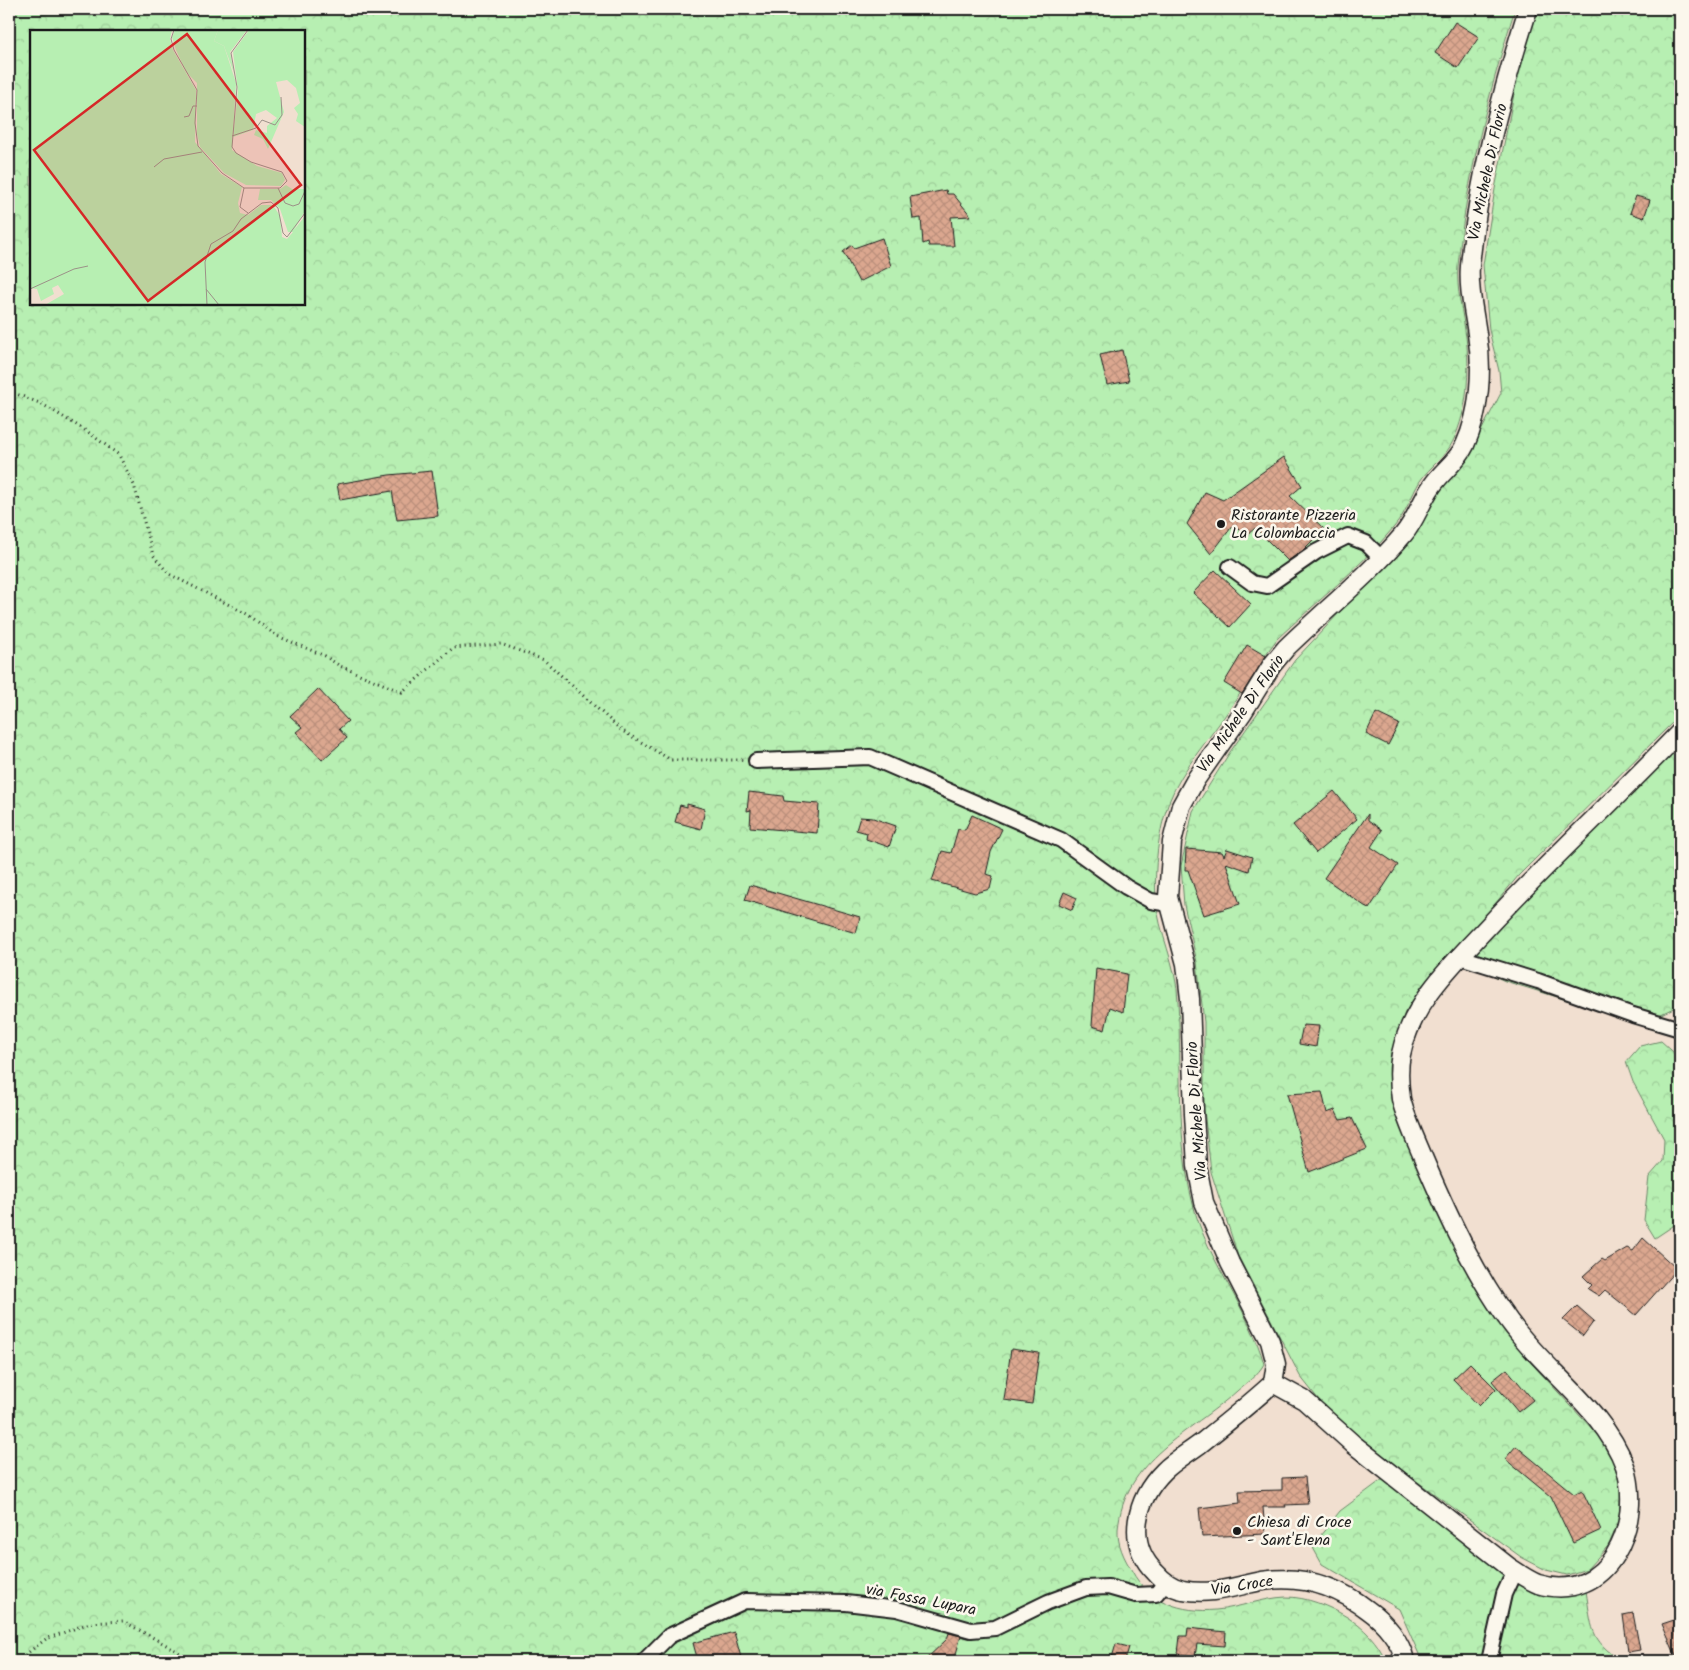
<svg xmlns="http://www.w3.org/2000/svg" width="1689" height="1670" font-family="Kalam,sans-serif">
  <style>
    .forest { fill: url(#forest-crowns); stroke: #6a8667; fill-rule: evenodd }
    .building { fill: url(#building-cross-hatch); stroke: #1c1c1c }
    .lines { fill: none; stroke-linecap: round; stroke-linejoin: round }
    .minor-casing { stroke: #1c1c1c; stroke-width: 18 }
    .tertiary-casing { stroke: #1c1c1c; stroke-width: 21 }
    .path { stroke: #1c1c1c; stroke-width: 3; stroke-dasharray: 1 4; stroke-linecap: butt }
    .minor { stroke: #fbf7ec; stroke-width: 14 }
    .tertiary { stroke: #fbf7ec; stroke-width: 18 }
    .poi-dot { fill: #1c1c1c; stroke: #fbf7ec; stroke-width: 2 }
    .labels { text-anchor: middle; dominant-baseline: central; stroke-width: 5; stroke-linejoin: round; paint-order: stroke }
    .street-label { font-size: 16px; fill: #1c1c1c; stroke: #fbf7ec }
    .poi-label { font-size: 16px; fill: #1c1c1c; stroke: #fbf7ec; text-anchor: start }
    .inset-road { fill: none; stroke: #9c9188; stroke-width: 1 }
    .view { fill: #d62828; fill-opacity: 0.15; stroke: #d62828; stroke-width: 2.5 }
    .inset-edge { fill: none; stroke: #1c1c1c; stroke-width: 2.5 }
  </style>
  <defs>
    <pattern id="forest-crowns" width="20" height="18" patternUnits="userSpaceOnUse" patternTransform="scale(1.25)"><rect width="20" height="18" fill="#b7efb2"/><path d="M2 6a3 3 0 1 1 6 0M12 15a3 3 0 1 1 6 0" fill="none" stroke="#9dcc98"/></pattern>
    <pattern id="building-cross-hatch" width="8" height="8" patternUnits="userSpaceOnUse" patternTransform="scale(1.25)"><rect width="8" height="8" fill="#dba78f"/><path d="M0 0l8 8M0 8l8-8" fill="none" stroke="#bb8f7b"/></pattern>
  </defs>
  <rect width="100%" height="100%" fill="#f1dfd0"/>
  <filter id="ink" filterUnits="userSpaceOnUse"><feTurbulence type="fractalNoise" baseFrequency=".02" numOctaves="2"/><feDisplacementMap in="SourceGraphic" scale="10" xChannelSelector="R" yChannelSelector="G"/><feConvolveMatrix kernelMatrix="1 2 1 2 8 2 1 2 1" color-interpolation-filters="sRGB"/></filter>
  <g filter="url(#ink)">
    <g class="forest">
      <path d="M9,9H1515C1489,92 1466,179 1458,266C1456,290 1463,313 1466,337C1470,370 1468,410 1453,441C1446,457 1430,466 1420,481C1411,496 1406,513 1394,527C1360,568 1316,602 1277,639C1260,661 1247,684 1231,707C1211,737 1182,768 1169,802C1158,831 1154,868 1156,899C1158,932 1177,965 1178,1001C1182,1069 1176,1139 1193,1204C1207,1261 1249,1308 1264,1364C1258,1375 1246,1383 1237,1391C1190,1433 1124,1459 1118,1529C1117,1544 1124,1558 1132,1571C1148,1602 1182,1613 1216,1610C1239,1608 1262,1598 1286,1597C1307,1597 1329,1606 1347,1617C1364,1628 1378,1642 1386,1661H9ZM31,31H304V304H31Z"/>
      <polygon points="1538,9 1680,9 1680,715 1519,875 1405,1012 1391,1054 1392,1100 1416,1163 1482,1298 1523,1354 1607,1445 1621,1484 1619,1522 1608,1546 1587,1569 1567,1575 1546,1570 1521,1557 1411,1477 1330,1414 1300,1376 1238,1256 1211,1172 1204,1110 1204,1022 1197,962 1184,905 1181,866 1193,811 1230,752 1295,660 1397,551 1440,487 1465,462 1501,393 1499,371 1489,330 1483,265 1495,189 1522,54"/>
      <polygon points="1680,745 1680,1005 1642,1023 1505,981 1466,963 1573,850"/>
      <polygon points="1661,1041 1680,1058 1680,1216 1673,1226 1655,1238 1644,1220 1649,1177 1663,1161 1664,1139 1633,1082 1626,1062 1640,1046"/>
      <path d="M1383,1479L1561,1595L1586,1591C1592,1627 1589,1640 1622,1661H1422L1399,1609L1322,1564L1312,1546L1340,1511Z"/>
    </g>
    <g class="building">
      <polygon points="1455,22 1479,37 1458,68 1435,53"/>
      <polygon points="946,190 947,194 953,194 971,216 951,217 954,246 929,246 928,242 923,244 921,218 913,219 910,197"/>
      <polygon points="1636,196 1650,200 1644,218 1630,213"/>
      <polygon points="882,238 891,266 859,282 843,252 852,245 854,248"/>
      <polygon points="1122,350 1129,381 1107,385 1100,355"/>
      <polygon points="1284,457 1302,486 1290,496 1324,529 1302,551 1288,561 1255,528 1246,536 1234,524 1211,554 1187,524 1205,492 1223,500"/>
      <polygon points="432,471 438,516 397,520 392,491 340,500 337,484 389,475"/>
      <polygon points="1215,570 1251,604 1230,627 1193,593"/>
      <polygon points="1247,645 1266,656 1242,694 1224,683"/>
      <polygon points="318,689 348,721 339,729 347,738 322,760 296,732 302,727 290,716"/>
      <polygon points="1376,713 1399,724 1388,745 1366,734"/>
      <polygon points="1334,791 1357,819 1316,853 1293,825"/>
      <polygon points="749,792 783,796 784,801 819,804 817,833 750,827 751,810 747,811"/>
      <polygon points="687,804 705,809 701,829 675,822 680,805 687,807"/>
      <polygon points="1368,814 1368,820 1382,830 1371,847 1398,865 1369,909 1324,878"/>
      <polygon points="972,815 1002,829 991,852 986,874 993,876 990,889 975,893 932,881 942,851 951,853 958,829 965,830"/>
      <polygon points="860,817 873,818 896,826 889,847 866,839 867,833 856,830"/>
      <polygon points="1186,849 1222,852 1224,856 1227,849 1252,857 1249,871 1226,863 1240,904 1204,915 1188,870 1185,870"/>
      <polygon points="750,885 860,917 856,933 745,900"/>
      <polygon points="1064,892 1077,898 1072,910 1059,904"/>
      <polygon points="1096,968 1127,974 1123,1012 1110,1007 1105,1030 1092,1026"/>
      <polygon points="1303,1025 1319,1026 1316,1047 1299,1044"/>
      <polygon points="1322,1092 1327,1113 1335,1110 1340,1120 1352,1118 1367,1149 1309,1172 1287,1094"/>
      <polygon points="1643,1238 1677,1269 1636,1315 1605,1290 1599,1296 1588,1289 1592,1285 1583,1276 1602,1259 1605,1261 1627,1248 1633,1251"/>
      <polygon points="1577,1306 1594,1321 1583,1336 1563,1320"/>
      <polygon points="1011,1349 1039,1353 1032,1404 1004,1400"/>
      <polygon points="1470,1363 1496,1389 1479,1406 1453,1379"/>
      <polygon points="1507,1369 1533,1400 1518,1412 1492,1381"/>
      <polygon points="1516,1446 1574,1494 1582,1490 1601,1530 1573,1543 1551,1497 1505,1459"/>
      <polygon points="1305,1477 1308,1504 1285,1505 1286,1507 1263,1507 1265,1534 1202,1537 1199,1508 1240,1503 1239,1491 1282,1490 1282,1478"/>
      <polygon points="1633,1613 1640,1650 1628,1652 1623,1615"/>
      <polygon points="1680,1618 1680,1661 1678,1661 1662,1624"/>
      <polygon points="1188,1628 1226,1632 1225,1646 1197,1644 1195,1656 1178,1654 1180,1636 1187,1636"/>
      <polygon points="734,1632 742,1661 698,1661 693,1643"/>
      <polygon points="949,1633 961,1636 954,1661 924,1661 947,1639"/>
      <polygon points="1116,1644 1129,1647 1125,1661 1111,1661"/>
    </g>
    <g class="lines">
      <g class="minor-casing">
        <g id="minor">
          <polyline points="1230,567 1252,583 1267,586 1316,552 1348,536 1366,543 1381,558"/>
          <polyline points="756,761 870,757 1061,840 1126,887 1151,901 1169,904"/>
          <polyline points="1460,957 1538,981 1633,1015 1680,1029"/>
          <polyline points="644,1661 669,1636 745,1601 846,1603 897,1609 971,1630 995,1628 1048,1602 1086,1588 1108,1587 1136,1595 1156,1594 1165,1583"/>
          <polyline points="1489,1661 1504,1594 1515,1570"/>
        </g>
      </g>
      <g class="tertiary-casing">
        <g id="tertiary">
          <path d="M1273,1383L1276,1364L1270,1341L1230,1263L1204,1202L1197,1166L1194,1114L1190,999L1186,964L1168,897L1172,842L1181,806L1196,779L1243,712L1272,665L1286,648C1325,610 1368,576 1403,535C1416,520 1421,501 1432,486C1442,471 1457,462 1465,445C1480,412 1483,369 1477,334C1474,311 1468,289 1470,266C1478,179 1502,92 1528,9"/>
          <path d="M1273,1383L1304,1400L1353,1444L1509,1567C1518,1573 1528,1580 1538,1584C1609,1605 1644,1523 1625,1466C1606,1414 1554,1377 1520,1335C1481,1288 1449,1218 1425,1162C1417,1142 1406,1120 1401,1099C1399,1084 1398,1068 1401,1054C1412,1000 1458,959 1493,921C1554,856 1619,796 1680,732"/>
          <path d="M1273,1383C1249,1405 1225,1424 1200,1444C1188,1453 1174,1461 1164,1471C1136,1499 1125,1542 1155,1572C1163,1581 1171,1588 1183,1590C1211,1596 1235,1586 1262,1581C1301,1575 1337,1586 1368,1610C1385,1622 1401,1641 1405,1661"/>
        </g>
      </g>
      <g class="path">
        <polyline points="9,391 42,404 88,432 119,455 134,485 153,555 169,574 247,614 277,636 325,656 340,666 402,692 453,648 501,644 544,660 621,730 671,760 743,760"/>
        <polyline points="17,1661 46,1639 90,1623 123,1621 177,1651 191,1661"/>
      </g>
      <use href="#minor" class="minor"/>
      <use href="#tertiary" class="tertiary"/>
    </g>
  </g>
  <g class="poi-dot">
    <circle cx="1221" cy="524" r="5"/>
    <circle cx="1237" cy="1531" r="5"/>
  </g>
  <g class="labels">
    <g class="street-label">
      <text transform="translate(1488 172) rotate(-78)">Via Michele Di Florio</text>
      <text transform="translate(1241 714) rotate(-55)">Via Michele Di Florio</text>
      <text transform="translate(1197 1111) rotate(-94)">Via Michele Di Florio</text>
      <text transform="translate(1242 1586) rotate(-9)">Via Croce</text>
      <text transform="translate(921 1600) rotate(11)">via Fossa Lupara</text>
    </g>
    <g class="poi-label">
      <text x="1231" y="515">Ristorante Pizzeria<tspan x="1231" dy="18">La Colombaccia</tspan></text>
      <text x="1247" y="1522">Chiesa di Croce<tspan x="1247" dy="18">- Sant'Elena</tspan></text>
    </g>
  </g>
  <g transform="translate(30 30)">
    <rect width="275" height="275" fill="#f1dfd0"/>
    <path d="M188,0H217L200,22L204,43L194,16L184,11Z" fill="#b7efb2"/>
    <path d="M0,0H142L140,9L143,20L166,60L165,112L191,144L212,157L208,173L210,183L218,185L231,175H243L250,186L252,207L257,209L263,202H258L250,179L241,170H228L230,159H250L256,155L262,159H275V181L264,200L275,186V275H15L34,264L28,255L22,258L24,264L11,271L7,259L0,258ZM145,0H188L184,11L194,16L206,53L202,120L227,136L252,143L255,150L251,156L216,155L194,143L170,117L167,104V53L156,42L146,20L142,7ZM219,0H275V97L266,91L268,84L264,78L270,73L266,58L257,50L246,52L254,82L238,119L233,109L224,105L226,100L237,103V96L247,88L236,80L226,84L223,100L203,107L208,61L203,22Z" fill="#b7efb2"/>
    <path class="inset-road" d="M144,0L141,9L144,20L167,60L165,93L168,116L192,143L214,158M154,87L159,86L163,76H167M202,106L226,98L232,90L245,95L252,85L251,67M124,137L134,129L172,122M214,158H250L257,151L252,142L221,132L206,123L202,117L207,57L201,23L218,0M214,158L210,177L218,183M248,158L255,173L263,176L269,174L275,161M0,259L44,239L58,236M176,259L189,275M177,275L175,232L181,214L203,201L211,189L232,173L241,172L248,178L253,203L257,207L275,183"/>
    <path class="view" d="M157,4L271,155L118,271L4,120Z"/>
    <rect width="275" height="275" class="inset-edge"/>
  </g>
  <rect width="1689" height="1670" fill="none" stroke="#fbf7ec" stroke-width="30"/>
  <rect x="15" y="15" width="1659" height="1640" fill="none" stroke="#1c1c1c" stroke-width="2" filter="url(#ink)"/>
</svg>
